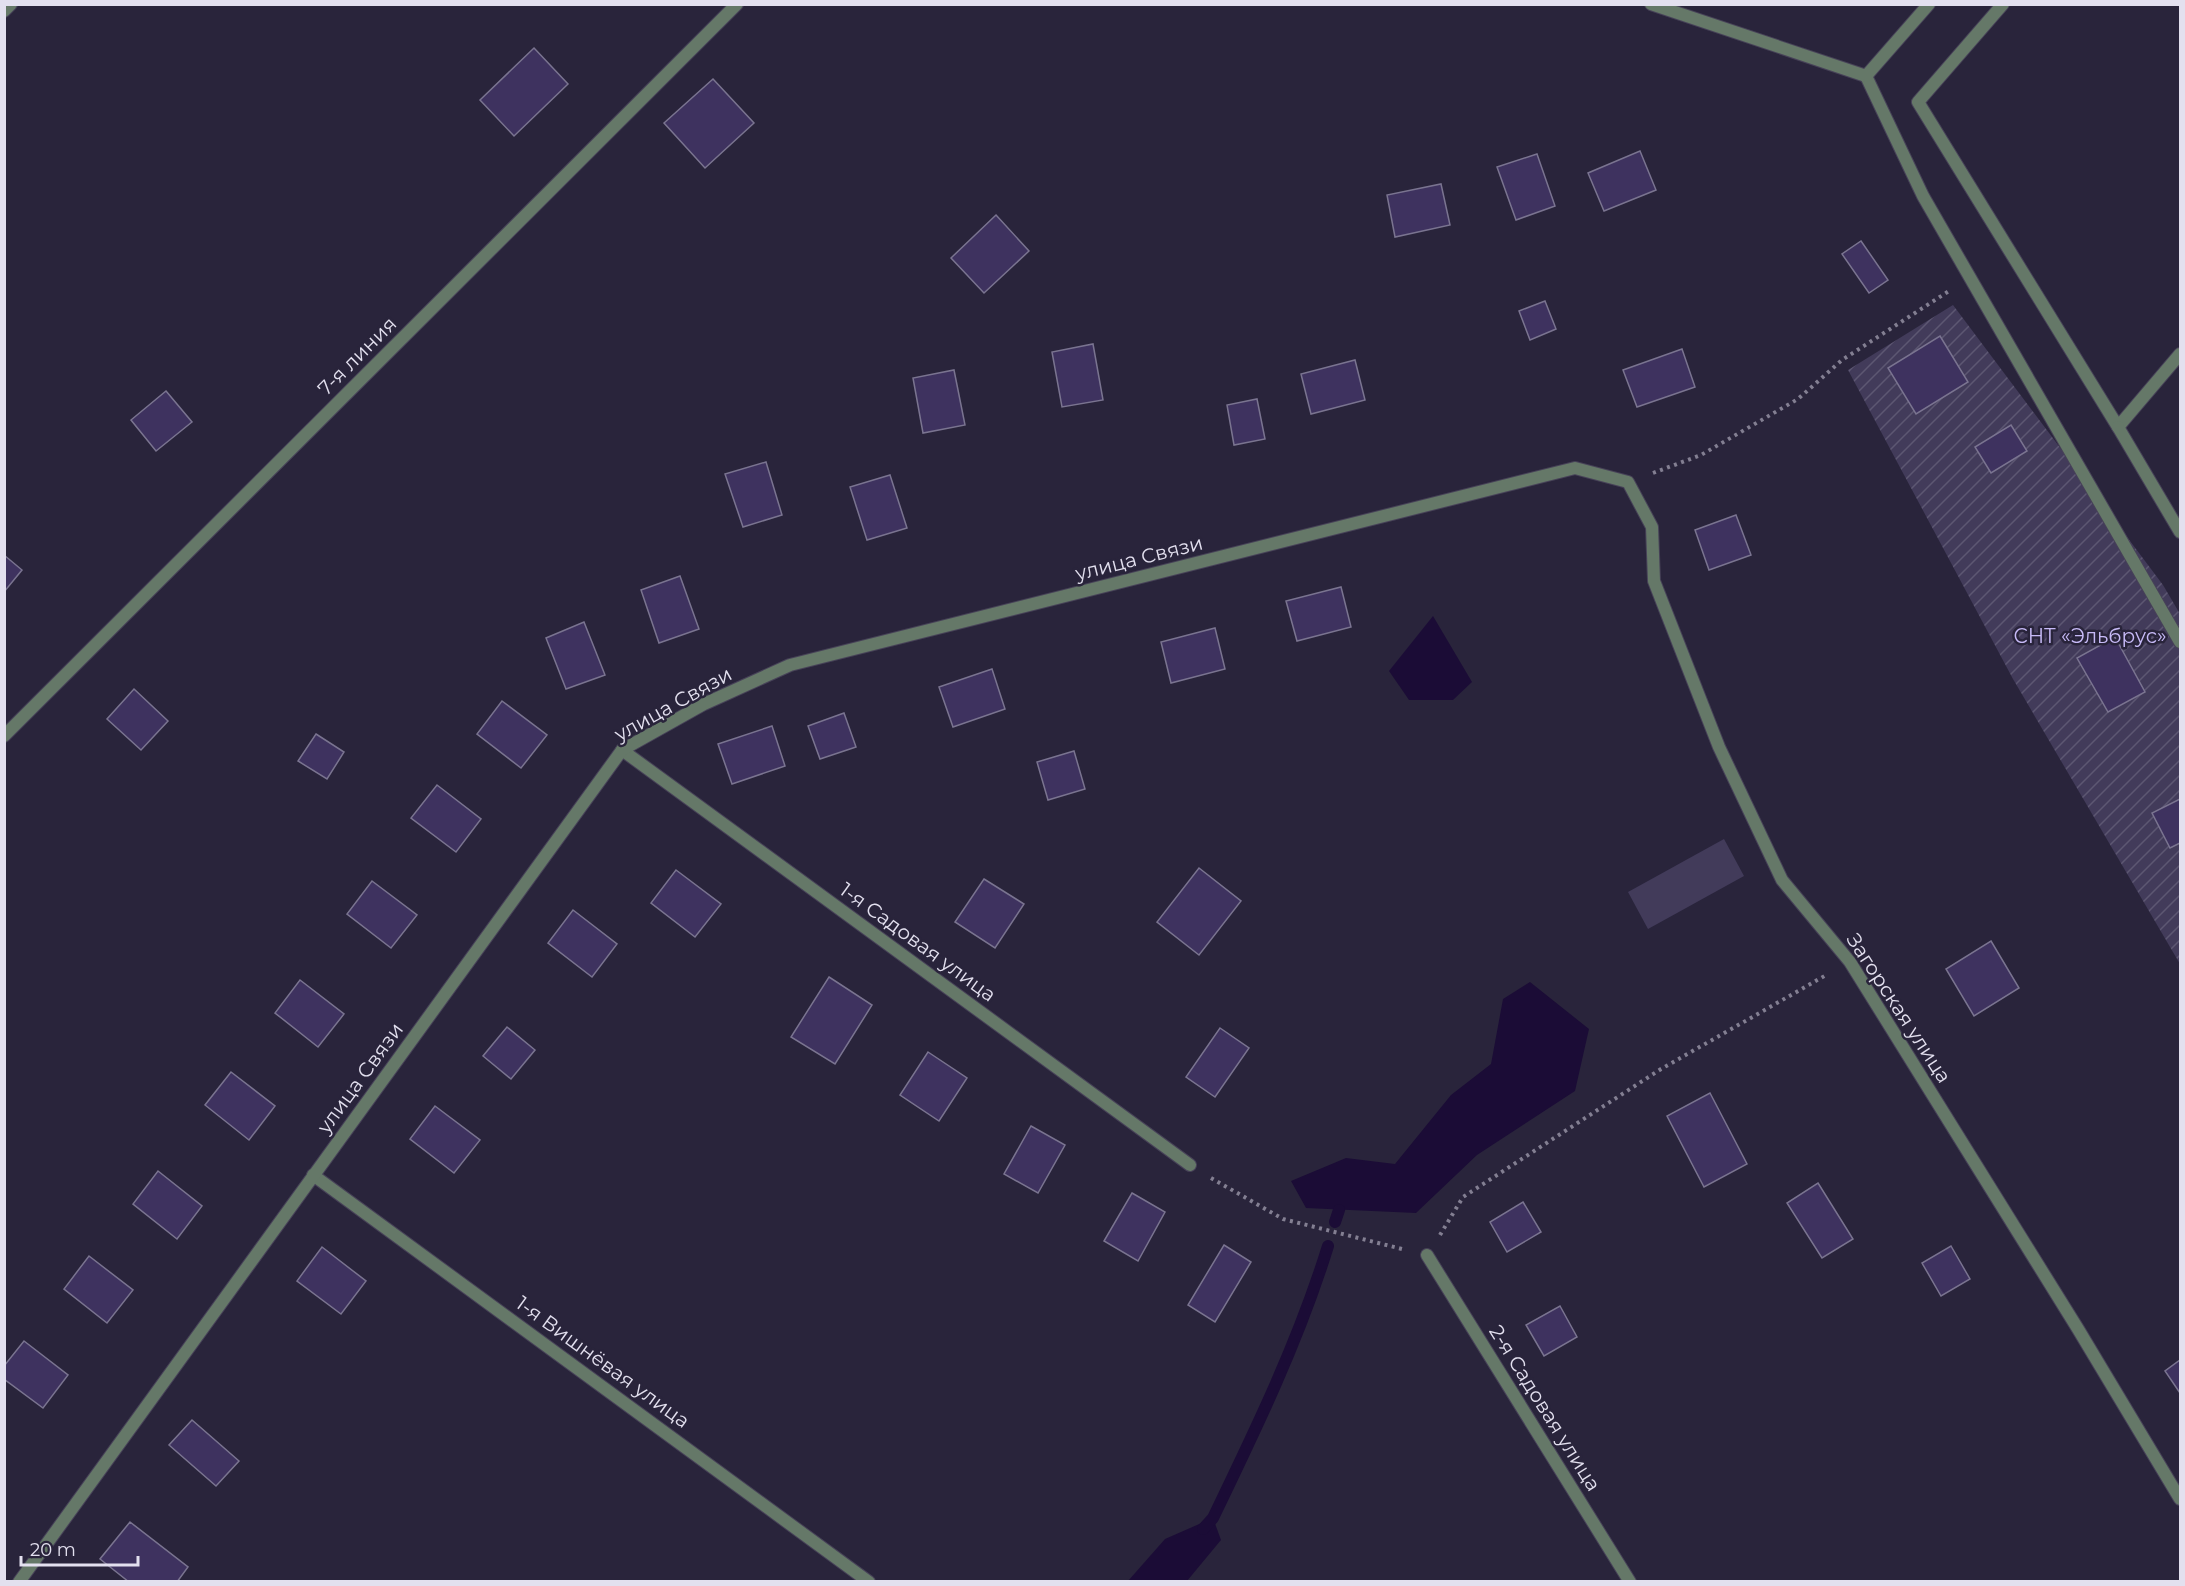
<svg xmlns="http://www.w3.org/2000/svg" width="2185" height="1586" font-family="Montserrat,sans-serif">
  <style>
    .park { fill: #423b5a }
    .garden { fill: url(#garden-furrows) }
    .water { fill: #1b0c36 }
    .lines { fill: none; stroke-linecap: round; stroke-linejoin: round }
    .stream { stroke: #1b0c36; stroke-width: 12 }
    .building { fill: #3e325f; stroke: #7a7490; stroke-width: 1.5 }
    .lane-casing { stroke: #474258; stroke-width: 14 }
    .street-casing { stroke: #474258; stroke-width: 14 }
    .path { stroke: #837f92; stroke-width: 4; stroke-dasharray: 3 4.5; stroke-linecap: butt }
    .lane { stroke: #657868; stroke-width: 12 }
    .street { stroke: #657868; stroke-width: 12 }
    .labels { text-anchor: middle; dominant-baseline: central; stroke-width: 5; stroke-linejoin: round; paint-order: stroke }
    .street-label { font-size: 20px; fill: #e3e0ef; stroke: #29243b }
    .park-label { font-size: 20px; fill: #c7baf7; stroke: #29243b }
  </style>
  <defs>
    <pattern id="garden-furrows" width="10" height="10" patternUnits="userSpaceOnUse" patternTransform="scale(1.5)"><rect width="10" height="10" fill="#423b5a"/><path d="M-1 1l2-2M0 10L10 0M9 11l2-2" fill="none" stroke="#5d5772"/></pattern>
  </defs>
  <rect width="100%" height="100%" fill="#29243b"/>
  <polygon class="park" points="1724,839 1744,876 1648,929 1628,892"/>
  <polygon class="garden" points="1953,305 2163,585 2180,614 2180,964 2013,679 1848,370"/>
  <g class="water">
    <polygon points="1433,616 1472,682 1453,700 1409,700 1389,671"/>
    <polygon points="1530,982 1589,1029 1575,1091 1477,1155 1416,1213 1306,1208 1291,1181 1346,1158 1395,1164 1451,1095 1491,1064 1503,999"/>
    <polygon points="1213,1518 1221,1540 1187,1581 1128,1581 1165,1539"/>
  </g>
  <g class="lines">
    <g class="stream">
      <polyline points="1335,1222 1339,1210"/>
      <path d="M1203,1529L1213,1518C1256,1429 1299,1340 1328,1246"/>
    </g>
  </g>
  <g class="building">
    <polygon points="534,48 568,84 514,136 480,100"/>
    <polygon points="713,79 754,123 705,168 664,123"/>
    <polygon points="1640,151 1656,190 1604,211 1588,173"/>
    <polygon points="1537,154 1555,206 1516,220 1497,167"/>
    <polygon points="1441,184 1450,225 1395,237 1387,195"/>
    <polygon points="996,215 1029,251 984,293 951,258"/>
    <polygon points="1861,241 1888,280 1869,293 1842,254"/>
    <polygon points="1545,301 1556,329 1530,340 1519,311"/>
    <polygon points="1940,336 1968,382 1916,414 1888,368"/>
    <polygon points="1093,344 1103,400 1062,407 1052,352"/>
    <polygon points="1682,349 1695,387 1637,407 1623,370"/>
    <polygon points="1355,360 1365,400 1311,414 1301,374"/>
    <polygon points="954,370 965,425 923,433 913,378"/>
    <polygon points="166,391 192,422 156,451 131,420"/>
    <polygon points="1257,399 1265,439 1234,445 1227,405"/>
    <polygon points="2011,425 2027,451 1991,473 1975,447"/>
    <polygon points="766,462 782,515 743,527 725,474"/>
    <polygon points="890,475 907,528 867,540 850,487"/>
    <polygon points="1736,515 1751,555 1709,570 1695,530"/>
    <polygon points="4,555 22,570 4,592"/>
    <polygon points="680,576 699,629 659,643 641,590"/>
    <polygon points="1341,587 1351,627 1297,641 1286,601"/>
    <polygon points="584,622 605,675 566,689 546,638"/>
    <polygon points="1215,628 1225,669 1171,683 1161,642"/>
    <polygon points="2115,637 2145,692 2108,712 2077,658"/>
    <polygon points="992,669 1005,709 953,727 939,687"/>
    <polygon points="134,689 168,721 141,750 107,719"/>
    <polygon points="502,701 547,735 521,768 477,734"/>
    <polygon points="844,713 856,747 820,759 808,726"/>
    <polygon points="772,726 785,766 732,784 718,744"/>
    <polygon points="316,734 344,752 327,779 298,761"/>
    <polygon points="1074,751 1085,789 1048,800 1037,762"/>
    <polygon points="437,785 481,819 456,852 411,818"/>
    <polygon points="2180,799 2180,843 2170,848 2152,813"/>
    <polygon points="1199,868 1241,901 1199,955 1157,922"/>
    <polygon points="676,870 721,904 695,937 651,903"/>
    <polygon points="984,879 1024,904 995,948 955,922"/>
    <polygon points="372,881 417,915 391,948 347,914"/>
    <polygon points="573,910 617,944 592,977 548,943"/>
    <polygon points="1991,941 2019,988 1974,1016 1946,969"/>
    <polygon points="829,977 872,1005 835,1064 791,1037"/>
    <polygon points="300,980 344,1014 318,1047 275,1013"/>
    <polygon points="507,1027 535,1050 511,1079 483,1056"/>
    <polygon points="1220,1028 1249,1048 1215,1097 1186,1077"/>
    <polygon points="928,1052 967,1078 939,1121 900,1095"/>
    <polygon points="231,1072 275,1106 249,1140 205,1105"/>
    <polygon points="1710,1093 1747,1164 1704,1187 1667,1116"/>
    <polygon points="435,1106 480,1140 454,1173 410,1139"/>
    <polygon points="1031,1126 1065,1145 1038,1193 1004,1174"/>
    <polygon points="158,1171 202,1206 177,1239 133,1204"/>
    <polygon points="1818,1183 1853,1239 1822,1258 1787,1203"/>
    <polygon points="1132,1193 1165,1212 1138,1261 1104,1241"/>
    <polygon points="1523,1202 1541,1232 1507,1252 1490,1222"/>
    <polygon points="1224,1245 1251,1262 1215,1322 1188,1305"/>
    <polygon points="1951,1246 1970,1279 1941,1296 1922,1263"/>
    <polygon points="322,1247 366,1281 341,1314 297,1281"/>
    <polygon points="89,1256 133,1290 107,1323 64,1289"/>
    <polygon points="1560,1306 1577,1337 1544,1356 1526,1325"/>
    <polygon points="24,1341 68,1375 43,1408 4,1379 4,1366"/>
    <polygon points="2180,1360 2180,1393 2165,1371"/>
    <polygon points="192,1420 239,1461 216,1486 169,1445"/>
    <polygon points="130,1522 188,1567 177,1582 129,1582 100,1559"/>
  </g>
  <g class="lines">
    <g class="lane-casing">
      <g id="lane">
        <polyline points="2003,4 1918,102 2118,427 2180,354"/>
        <polyline points="1866,76 1923,196 2180,642"/>
        <polyline points="2118,427 2180,532"/>
      </g>
    </g>
    <g class="street-casing">
      <g id="street">
        <polyline points="1651,4 1866,76 1929,4"/>
        <polyline points="4,11 11,4"/>
        <polyline points="4,736 737,4"/>
        <polyline points="622,750 1190,1165"/>
        <polyline points="313,1175 869,1582"/>
        <polyline points="1427,1255 1630,1582"/>
        <polyline points="19,1582 622,750 704,704 790,665 1575,468 1628,482 1652,527 1654,581 1719,747 1782,880 1850,962 2078,1329 2180,1499"/>
      </g>
    </g>
    <g class="path">
      <polyline points="1653,473 1701,455 1798,399 1842,360 1949,291"/>
      <polyline points="1211,1178 1283,1219 1402,1249"/>
      <polyline points="1440,1235 1463,1197 1661,1069 1828,974"/>
    </g>
    <use href="#lane" class="lane"/>
    <use href="#street" class="street"/>
  </g>
  <g class="labels">
    <g class="street-label">
      <text transform="translate(357 356) rotate(-45)">7-я линия</text>
      <text transform="translate(1139 558) rotate(-14)">улица Связи</text>
      <text transform="translate(673 704) rotate(-29)">улица Связи</text>
      <text transform="translate(918 942) rotate(36)">1-я Садовая улица</text>
      <text transform="translate(1899 1008) rotate(57)">Загорская улица</text>
      <text transform="translate(360 1078) rotate(-54)">улица Связи</text>
      <text transform="translate(603 1362) rotate(36)">1-я Вишнёвая улица</text>
      <text transform="translate(1545 1408) rotate(58)">2-я Садовая улица</text>
    </g>
    <g class="park-label">
      <text x="2090" y="636">СНТ «Эльбрус»</text>
    </g>
  </g>
  <rect width="2185" height="1586" fill="none" stroke="#e3e0ef" stroke-width="12"/>
  <path d="M21 1556v9h117v-9" fill="none" stroke="#e3e0ef" stroke-width="3"/>
  <text x="30" y="1556" font-size="18" fill="#e3e0ef" stroke="#29243b" stroke-width="4.5" paint-order="stroke">20 m</text>
</svg>
